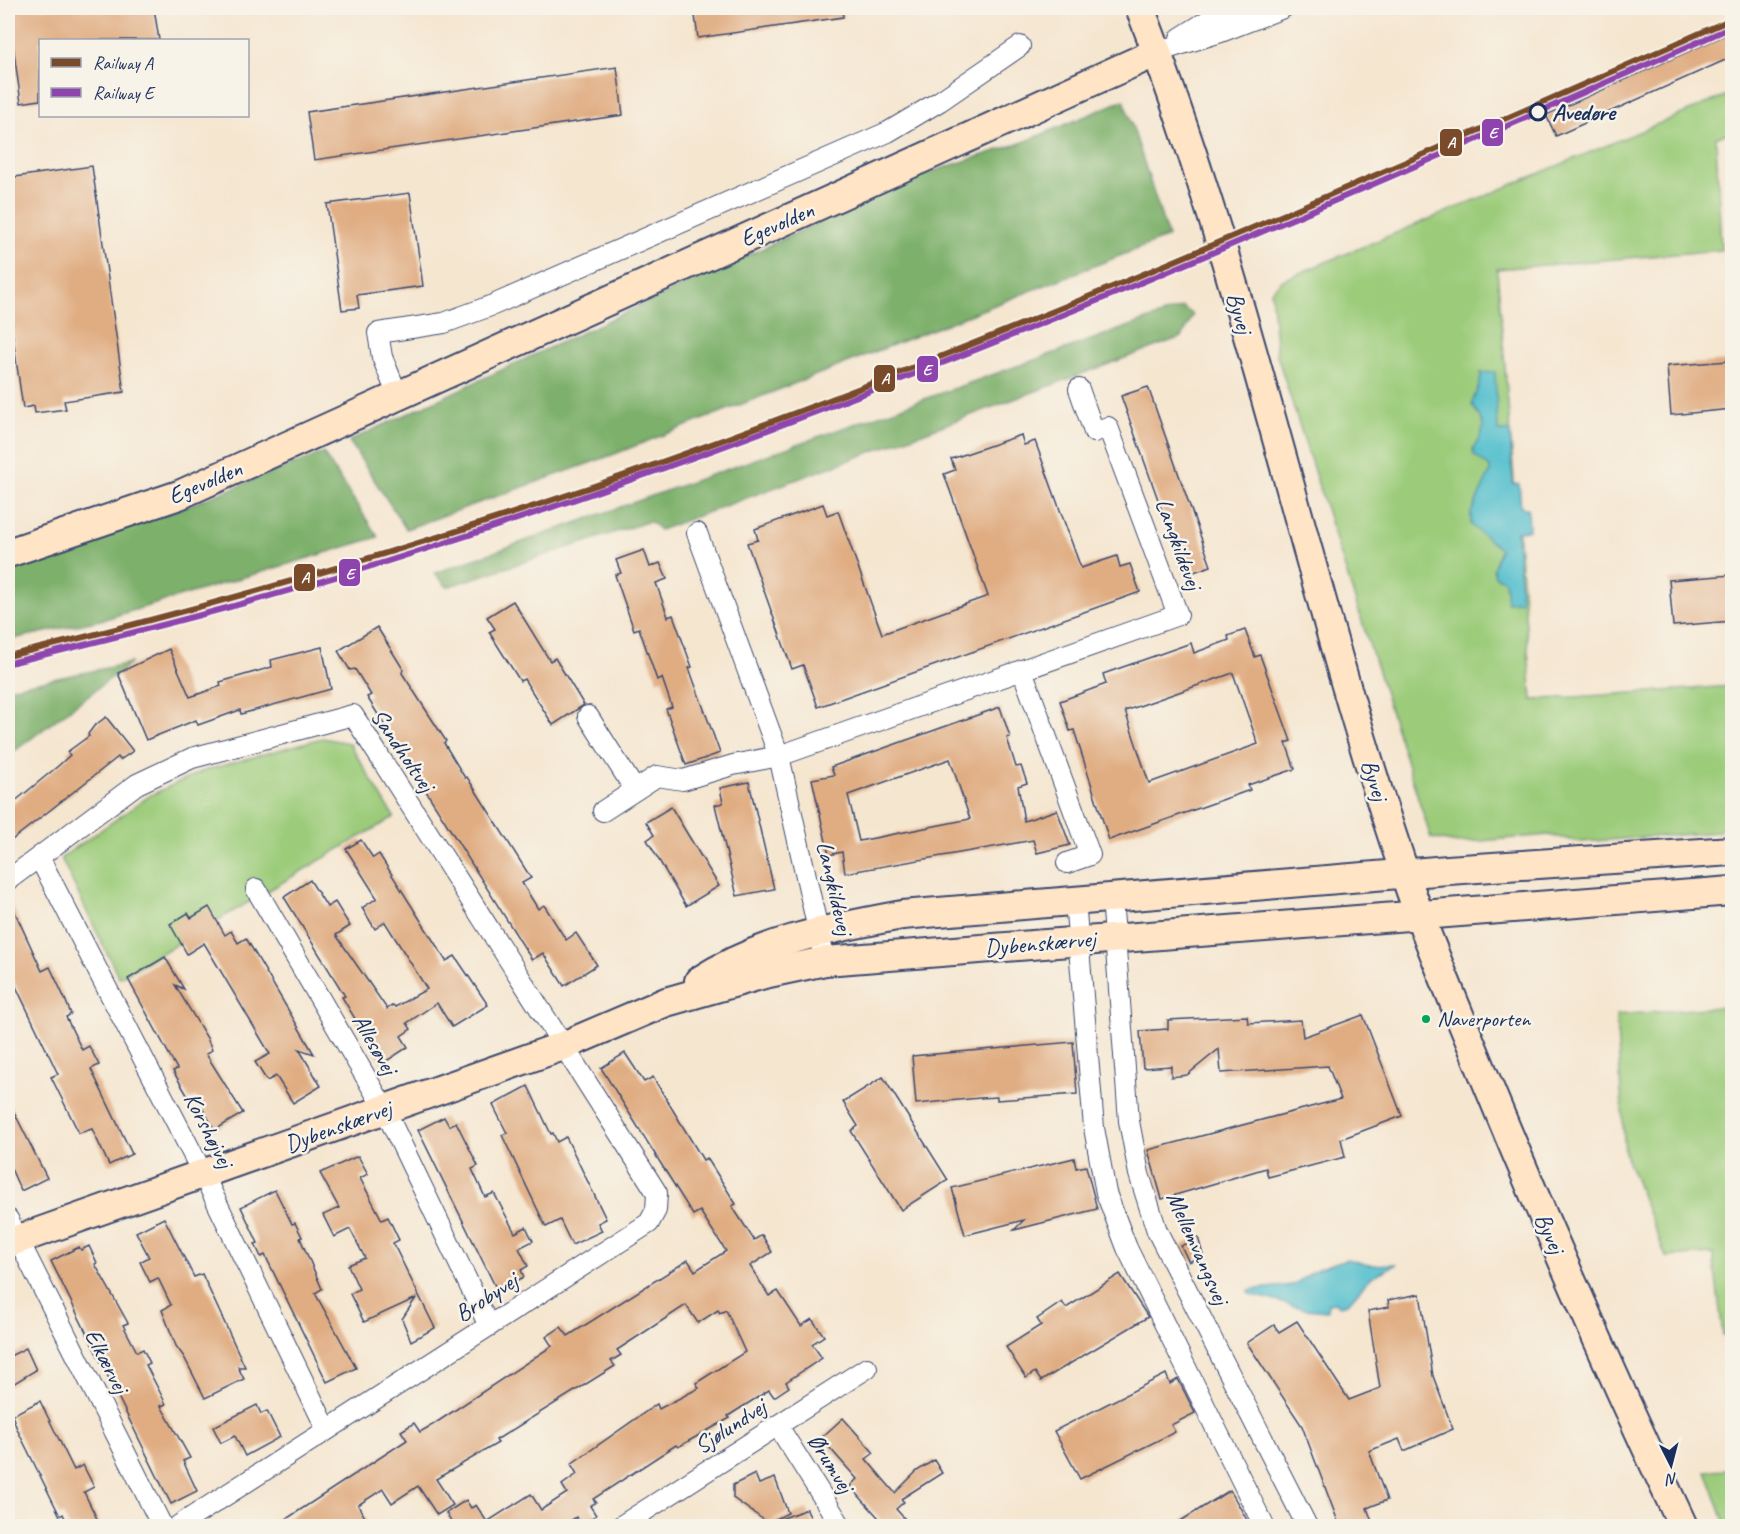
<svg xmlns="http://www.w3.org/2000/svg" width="1740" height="1534" font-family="Caveat,sans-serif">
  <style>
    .green { fill: #9ccc7a; stroke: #5c7e6c; stroke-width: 1.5 }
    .forest { fill: #7db06a; stroke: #4c7064; stroke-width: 1.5 }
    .water { fill: #54c0ce; stroke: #387896; stroke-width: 1.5 }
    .building { fill: #e0ad83; fill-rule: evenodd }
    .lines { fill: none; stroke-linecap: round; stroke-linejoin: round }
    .street-casing { stroke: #3c4a6f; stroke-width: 22 }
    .secondary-casing { stroke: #3c4a6f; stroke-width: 32 }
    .street { stroke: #fff; stroke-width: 20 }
    .secondary { stroke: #ffe4c6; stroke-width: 28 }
    .rail-1-casing { stroke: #f7f3e8; stroke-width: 10 }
    .rail-2-casing { stroke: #f7f3e8; stroke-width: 10 }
    .rail-1 { stroke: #7a4b2a; stroke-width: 6 }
    .rail-2 { stroke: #8e44ad; stroke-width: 6 }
    .stop-dot { fill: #f7f3e8; stroke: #1b2f5e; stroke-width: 3 }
    .bus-dot { fill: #00a651; stroke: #f7f3e8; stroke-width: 2 }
    .labels { text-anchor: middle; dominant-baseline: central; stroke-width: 5; stroke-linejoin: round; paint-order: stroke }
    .bus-label { font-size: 22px; fill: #1b2f5e; stroke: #f7f3e8; text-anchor: start }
    .stop-label { font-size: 24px; font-weight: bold; fill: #1b2f5e; stroke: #f7f3e8; text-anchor: start }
    .street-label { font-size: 24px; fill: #1b2f5e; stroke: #f7f3e8 }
    .line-badge { stroke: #f7f3e8; stroke-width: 2 }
    .badge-label { font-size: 16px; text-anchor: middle; font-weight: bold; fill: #fff }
  </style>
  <rect width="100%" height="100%" fill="#f7f3e8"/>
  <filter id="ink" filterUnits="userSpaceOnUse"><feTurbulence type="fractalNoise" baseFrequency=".0167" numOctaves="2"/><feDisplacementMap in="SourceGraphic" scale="12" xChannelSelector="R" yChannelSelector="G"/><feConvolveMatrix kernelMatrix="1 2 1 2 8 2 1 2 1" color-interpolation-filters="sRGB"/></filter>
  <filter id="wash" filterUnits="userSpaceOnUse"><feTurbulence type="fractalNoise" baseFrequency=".008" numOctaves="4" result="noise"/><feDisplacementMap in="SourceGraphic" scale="24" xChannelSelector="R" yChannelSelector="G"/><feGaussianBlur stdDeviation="1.35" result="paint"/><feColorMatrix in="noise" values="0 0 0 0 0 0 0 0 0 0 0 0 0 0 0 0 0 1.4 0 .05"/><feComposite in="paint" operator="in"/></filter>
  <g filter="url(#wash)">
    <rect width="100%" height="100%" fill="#f5e6d0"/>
    <g class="green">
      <polygon points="1732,93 1732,131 1716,138 1721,250 1497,269 1532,700 1732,686 1732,819 1718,832 1581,842 1548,835 1458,843 1431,838 1277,355 1271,291 1283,280"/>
      <polygon points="322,738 349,743 394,817 119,978 61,858 151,795 203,771"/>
      <polygon points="1732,1006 1732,1334 1723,1335 1713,1254 1666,1257 1625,1154 1616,1015"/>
      <polygon points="1732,1470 1732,1526 1726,1526 1706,1471"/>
    </g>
    <g class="forest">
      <polygon points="1124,100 1168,237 612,455 406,529 349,441 918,176 1024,142"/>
      <polygon points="1183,307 1193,315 1182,337 660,530 650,521 447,587 435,573"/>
      <polygon points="323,453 378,537 105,619 8,640 8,567 161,516"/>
      <polygon points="131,663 8,756 8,688"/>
    </g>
    <g class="water">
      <path d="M1495,372L1498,431H1510L1513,484H1519L1521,508H1528L1529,530L1517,531L1521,601L1507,602L1505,581L1495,576L1493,569L1500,549L1471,525V513L1490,472V467L1474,455L1473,449C1487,427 1486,427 1472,405C1474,392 1482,386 1481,373Z"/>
      <polygon points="1347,1259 1369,1265 1397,1264 1370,1278 1347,1304 1340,1306 1335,1302 1328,1303 1327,1311 1305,1309 1249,1294 1249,1290 1293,1285 1319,1268"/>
    </g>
    <g id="blocks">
      <g class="building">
        <polygon points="8,8 154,8 159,40 40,40 40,100 21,103"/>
        <polygon points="694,8 842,8 843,17 698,38"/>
        <polygon points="1732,32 1732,57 1556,136 1546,115"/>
        <polygon points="617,67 623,115 314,160 307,112"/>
        <polygon points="92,166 124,392 64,401 66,409 35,413 34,406 23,408 13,338 8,295 8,178"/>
        <polygon points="410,193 423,286 357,295 359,308 342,310 327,204"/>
        <polygon points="1728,361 1732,409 1671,415 1667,366"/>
        <polygon points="1148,387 1211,566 1185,575 1121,396"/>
        <polygon points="1021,435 1024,445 1035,441 1081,568 1117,556 1120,567 1130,564 1140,592 818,707 803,665 792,669 763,588 747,543 758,540 755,529 823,504 827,515 838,511 882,634 988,596 944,474 955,470 951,459"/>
        <polygon points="644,550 650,567 660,563 667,579 656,583 668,617 673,615 692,667 689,668 720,753 686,765 666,709 672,707 662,678 657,680 639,628 634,630 615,575 621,573 616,560"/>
        <polygon points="1732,575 1732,621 1673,626 1669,580"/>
        <polygon points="513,601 550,661 555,658 584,705 553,725 524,679 520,681 489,632 495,629 487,617"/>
        <polygon points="377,627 403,669 402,673 446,741 444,743 465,778 467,777 531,878 522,883 538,909 544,905 566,940 576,933 597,965 564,986 543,953 532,960 367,697 371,695 355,669 350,670 338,651"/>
        <path d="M1245,630L1255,657L1260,655L1291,741L1286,743L1295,769L1248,785L1250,790L1109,840L1074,730L1070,731L1060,701L1106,684L1103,674L1191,643L1194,653L1229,640L1228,636ZM1233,673L1258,744L1149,783L1125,711Z"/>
        <polygon points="322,647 331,689 241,714 240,710 198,725 196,720 146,740 118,673 169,649 190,697 221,686 220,682 272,667 271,660"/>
        <path d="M1000,707L1010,737L1007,738L1016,767L1021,766L1027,783L1018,786L1024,821L1057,810L1070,845L1037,853L1033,840L845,873L842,852L829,855L812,779L834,775L831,767ZM950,759L970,819L859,841L848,795Z"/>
        <polygon points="106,717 133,751 120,760 118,757 8,843 8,807 58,766 70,755 67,752 89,736 88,734 94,726"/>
        <polygon points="749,782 774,889 737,896 715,805 723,803 720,788"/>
        <polygon points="671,807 719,886 686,906 647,840 654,835 646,822"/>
        <polygon points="361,840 373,858 379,854 446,961 455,956 488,1005 452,1027 437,1003 407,1023 411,1029 401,1036 408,1047 382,1064 342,997 345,996 284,897 310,880 327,907 335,902 350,926 336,935 387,1009 393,1005 395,1007 427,989 385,922 375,929 362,908 377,898 346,849"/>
        <polygon points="8,897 42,971 50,967 65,999 71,1014 66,1017 82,1050 89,1046 99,1065 91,1069 132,1154 109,1165 92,1129 79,1133 51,1077 58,1074 8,970"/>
        <polygon points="209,907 225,935 231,931 238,943 246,938 314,1054 299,1049 321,1086 293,1103 276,1076 267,1081 255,1062 270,1054 204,943 187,954 170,924 188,913 191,918"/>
        <polygon points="165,957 184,989 175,985 207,1038 212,1050 206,1054 243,1113 215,1130 196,1097 190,1100 173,1071 177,1069 128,979"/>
        <polygon points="1363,1015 1402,1116 1341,1139 1345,1157 1268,1177 1266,1168 1162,1199 1148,1150 1341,1099 1328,1066 1221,1073 1219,1049 1187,1075 1171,1077 1171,1066 1143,1068 1140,1031 1168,1029 1168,1020 1247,1016 1248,1023 1301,1020 1303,1037"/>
        <polygon points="1073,1042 1077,1094 997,1100 997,1097 980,1098 916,1104 912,1056"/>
        <polygon points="625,1053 644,1082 653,1077 703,1160 707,1158 736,1204 732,1206 754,1240 762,1235 772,1252 750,1266 769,1296 778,1291 801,1326 812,1319 824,1336 812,1344 822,1358 786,1382 789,1387 774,1397 769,1390 728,1416 730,1418 678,1447 676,1445 593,1499 596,1502 590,1506 596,1515 581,1525 576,1517 561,1527 454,1527 446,1513 466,1500 471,1508 476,1505 487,1522 531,1494 541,1510 567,1493 562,1485 577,1474 571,1464 657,1404 659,1409 699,1388 696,1383 745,1352 726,1310 720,1313 718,1310 698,1323 686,1305 617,1350 621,1355 611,1361 615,1366 496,1440 498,1443 436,1479 453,1505 437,1515 418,1486 392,1503 383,1489 358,1505 367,1521 358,1527 274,1527 407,1440 401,1431 414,1423 420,1432 434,1424 552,1346 546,1337 561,1327 568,1336 688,1260 695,1271 726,1251 700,1211 693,1215 601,1068"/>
        <polygon points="883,1077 948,1180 901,1210 851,1131 858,1126 843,1102"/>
        <polygon points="528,1086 551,1134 553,1133 557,1142 566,1137 606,1219 598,1223 602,1231 572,1245 560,1220 546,1227 502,1135 507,1133 493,1105"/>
        <polygon points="8,1100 47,1178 21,1191 8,1162"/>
        <polygon points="444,1117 449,1126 456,1122 478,1166 472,1169 485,1197 494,1193 515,1233 526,1227 533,1241 519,1248 528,1266 521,1270 524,1277 497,1290 418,1130"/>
        <polygon points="358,1156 368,1174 360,1178 382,1220 388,1217 399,1240 393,1243 435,1328 411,1341 402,1319 416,1298 364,1322 350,1294 359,1289 348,1265 365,1258 350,1229 334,1237 323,1215 339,1208 320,1173"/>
        <polygon points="1074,1158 1076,1168 1086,1166 1097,1209 1014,1230 1024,1220 965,1235 952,1188"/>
        <polygon points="275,1190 292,1224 295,1223 302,1237 300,1238 322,1289 315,1293 356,1368 327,1382 265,1255 261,1257 255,1244 258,1243 241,1207"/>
        <polygon points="164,1218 194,1277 202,1274 245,1367 238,1367 244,1379 205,1398 184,1357 176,1346 162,1310 171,1305 158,1278 150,1282 140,1262 149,1257 136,1232"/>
        <polygon points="1198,1237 1203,1255 1189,1262 1181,1246"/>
        <polygon points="89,1246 97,1263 95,1264 128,1323 123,1325 137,1352 143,1349 150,1363 146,1365 166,1404 161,1406 190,1458 183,1461 197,1491 171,1504 51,1261 79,1247 81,1250"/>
        <polygon points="1120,1274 1148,1317 1041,1381 1035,1372 1026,1378 1006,1347 1041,1325 1037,1319 1062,1302 1066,1308"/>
        <polygon points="1420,1294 1433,1376 1453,1429 1404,1451 1399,1439 1369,1451 1387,1500 1367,1508 1374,1527 1340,1527 1302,1426 1247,1343 1274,1325 1279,1332 1297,1321 1349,1400 1380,1388 1368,1311 1389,1307 1388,1300"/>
        <polygon points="26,1348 36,1370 8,1387 8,1357"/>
        <polygon points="1166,1374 1170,1384 1178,1379 1195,1413 1171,1425 1175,1432 1080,1479 1054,1431"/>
        <polygon points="40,1401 74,1470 83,1465 94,1487 84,1492 101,1527 69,1527 63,1514 60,1516 17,1429 12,1415"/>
        <polygon points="257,1405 261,1414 267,1411 280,1437 245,1456 235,1436 221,1443 213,1427"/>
        <polygon points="843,1418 874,1453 866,1459 895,1493 917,1471 934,1460 942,1473 901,1499 904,1502 896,1509 912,1527 887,1527 850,1486 857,1479 821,1438"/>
        <polygon points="755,1474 759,1484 775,1478 788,1513 768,1523 733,1498 733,1485"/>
        <polygon points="1230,1490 1251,1527 1171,1527 1219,1497"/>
        <polygon points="807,1509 814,1527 765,1527 765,1525"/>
      </g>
    </g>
  </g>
  <g filter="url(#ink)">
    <use href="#blocks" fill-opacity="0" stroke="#3c4a6f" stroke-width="1.5"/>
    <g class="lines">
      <g class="street-casing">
        <g id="street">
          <polyline points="1180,38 1215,16 1235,8"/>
          <polyline points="1157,52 1221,32 1283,8"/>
          <polyline points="398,396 382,357 378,333 444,323 493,305 888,132 940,101 1020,46"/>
          <polyline points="1022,670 1090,855 1067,863"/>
          <polyline points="588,716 635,790"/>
          <polyline points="603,811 657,776 683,780 733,765 779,756 697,533"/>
          <polyline points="39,857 203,1174 327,1430"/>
          <polyline points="8,880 137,784 192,758 353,715 657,1193 656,1210 649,1223 178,1526"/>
          <polyline points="256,889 385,1110 489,1326"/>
          <polyline points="1112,897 1129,1121 1139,1174 1157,1231 1307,1526"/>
          <polyline points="1075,900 1094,1128 1106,1193 1127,1248 1264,1526"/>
          <polyline points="825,961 779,756 1178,615 1108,427 1094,432 1079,389"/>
          <polyline points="8,1219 162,1526"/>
          <polyline points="778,1426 841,1526"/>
          <polyline points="621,1526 867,1368"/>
        </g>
      </g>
      <g class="secondary-casing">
        <g id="secondary">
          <path d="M1140,8C1250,290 1308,590 1406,877C1428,944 1457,1008 1483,1073C1546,1226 1613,1377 1683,1526"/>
          <polyline points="8,553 179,495 1157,52"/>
          <path d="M699,981C760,941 832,928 902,915L1448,870L1732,851"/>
          <polyline points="8,1243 563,1046 666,1002 764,974 825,961 1732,891"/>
        </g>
      </g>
      <use href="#street" class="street"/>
      <use href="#secondary" class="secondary"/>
      <g class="rail-1-casing">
        <path id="rail-1" d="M8,656C206,608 401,552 594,486C982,351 1357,184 1732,19"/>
      </g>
      <g class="rail-2-casing">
        <path id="rail-2" d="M10,663C150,629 291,593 429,548C875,405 1304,216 1732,27"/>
      </g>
      <use href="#rail-1" class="rail-1"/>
      <use href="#rail-2" class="rail-2"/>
    </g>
  </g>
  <circle class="stop-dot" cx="1538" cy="112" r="8"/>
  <circle class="bus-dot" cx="1426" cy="1019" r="5"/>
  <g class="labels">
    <g class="bus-label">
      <text x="1437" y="1019">Naverporten</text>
    </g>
    <g class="stop-label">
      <text x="1552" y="112">Avedøre</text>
    </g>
    <g class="street-label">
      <text transform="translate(777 224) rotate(-24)">Egevolden</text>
      <text transform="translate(1240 313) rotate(74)">Byvej</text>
      <text transform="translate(205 482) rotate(-23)">Egevolden</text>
      <text transform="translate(1179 544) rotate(70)">Langkildevej</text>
      <text transform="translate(403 750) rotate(56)">Sandholtvej</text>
      <text transform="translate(1375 780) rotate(72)">Byvej</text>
      <text transform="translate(835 888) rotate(77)">Langkildevej</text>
      <text transform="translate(1040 943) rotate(-5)">Dybenskærvej</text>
      <text transform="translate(375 1044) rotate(60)">Allesøvej</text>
      <text transform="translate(338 1126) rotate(-20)">Dybenskærvej</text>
      <text transform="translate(209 1130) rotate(63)">Korshøjvej</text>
      <text transform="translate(1550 1233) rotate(66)">Byvej</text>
      <text transform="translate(1198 1248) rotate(66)">Mellemvangsvej</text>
      <text transform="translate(486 1297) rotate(-33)">Brobyvej</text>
      <text transform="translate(107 1361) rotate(63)">Elkærvej</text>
      <text transform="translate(730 1426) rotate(-33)">Sjølundvej</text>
      <text transform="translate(831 1463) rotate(58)">Ørumvej</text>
    </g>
  </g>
  <g class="line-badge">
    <rect x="1481" y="118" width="23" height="29" rx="6" fill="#8e44ad"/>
    <rect x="1439" y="128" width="24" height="29" rx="6" fill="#7a4b2a"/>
    <rect x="916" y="355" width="23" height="28" rx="6" fill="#8e44ad"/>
    <rect x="873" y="364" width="23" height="29" rx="6" fill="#7a4b2a"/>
    <rect x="338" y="558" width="23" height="29" rx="6" fill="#8e44ad"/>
    <rect x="293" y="563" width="23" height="29" rx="6" fill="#7a4b2a"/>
  </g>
  <g class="badge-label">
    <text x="1493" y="138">E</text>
    <text x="1451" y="148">A</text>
    <text x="927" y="375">E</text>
    <text x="885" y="384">A</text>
    <text x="350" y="579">E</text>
    <text x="305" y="583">A</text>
  </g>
  <rect width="1740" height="1534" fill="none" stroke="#f7f3e8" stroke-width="30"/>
  <rect x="39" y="39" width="210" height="78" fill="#f7f3e8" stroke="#9fa5b1" stroke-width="1.5"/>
  <rect x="51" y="58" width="30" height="9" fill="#7a4b2a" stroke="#9fa5b1" stroke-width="1.5"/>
  <text x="93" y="69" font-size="18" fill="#1b2f5e">Railway A</text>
  <rect x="51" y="88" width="30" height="9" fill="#8e44ad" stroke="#9fa5b1" stroke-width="1.5"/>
  <text x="93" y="99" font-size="18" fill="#1b2f5e">Railway E</text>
  <g transform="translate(1671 1465) rotate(174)" stroke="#f7f3e8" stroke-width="4.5" paint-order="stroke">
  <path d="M0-4.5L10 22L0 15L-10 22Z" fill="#1b2f5e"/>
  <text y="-9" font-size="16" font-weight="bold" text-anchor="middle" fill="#1b2f5e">N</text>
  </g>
</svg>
